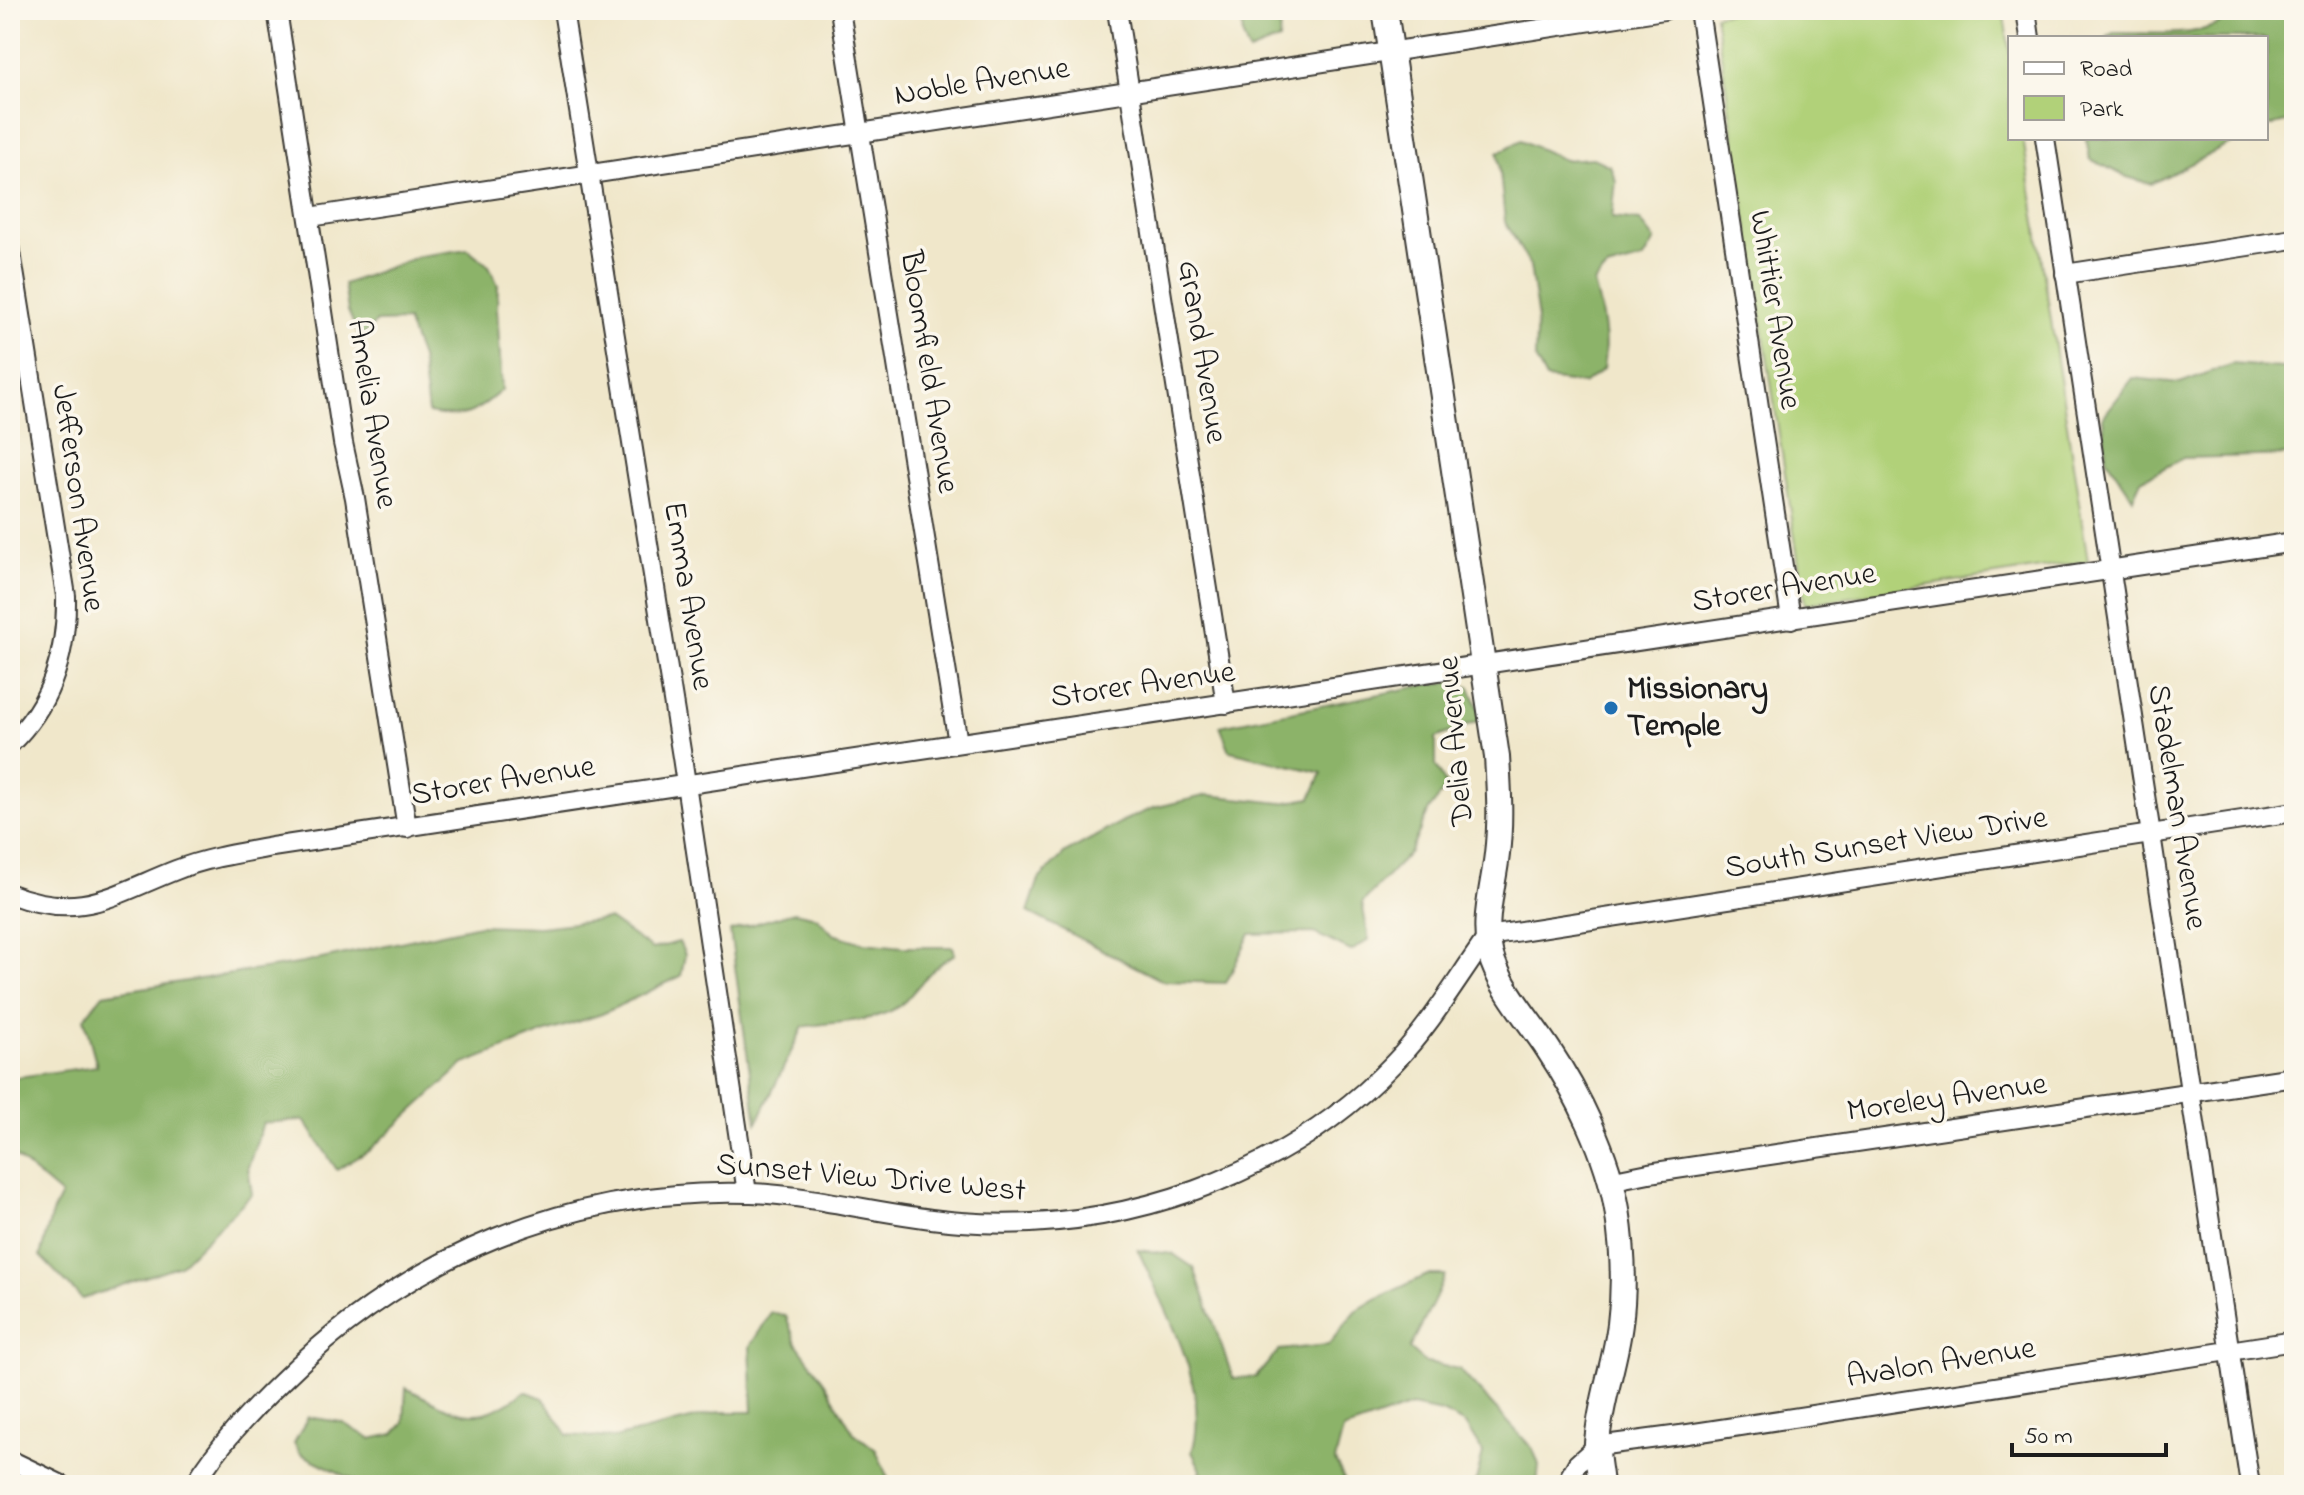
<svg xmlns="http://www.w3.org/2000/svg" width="2304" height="1495" font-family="'Indie Flower',sans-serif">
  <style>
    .green { fill: #b1d179; stroke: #66764a; stroke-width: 2 }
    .forest { fill: #8cb369; stroke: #546842; stroke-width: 2 }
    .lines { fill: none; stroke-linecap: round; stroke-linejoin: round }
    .minor-casing { stroke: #3c3a36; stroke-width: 22 }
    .tertiary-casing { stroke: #3c3a36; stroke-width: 28 }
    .minor { stroke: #fff; stroke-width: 18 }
    .tertiary { stroke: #fff; stroke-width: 24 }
    .poi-dot { fill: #1f6fb2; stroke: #fbf7ec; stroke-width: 3 }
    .labels { text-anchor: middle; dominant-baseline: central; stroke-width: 7; stroke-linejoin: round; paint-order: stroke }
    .street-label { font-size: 32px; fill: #1c1c1c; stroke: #fbf7ec }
    .poi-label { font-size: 32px; font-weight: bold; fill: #1c1c1c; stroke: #fbf7ec; text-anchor: start }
  </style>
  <rect width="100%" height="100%" fill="#fbf7ec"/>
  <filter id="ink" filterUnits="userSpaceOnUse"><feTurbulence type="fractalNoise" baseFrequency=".0125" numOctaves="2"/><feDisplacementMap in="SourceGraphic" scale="16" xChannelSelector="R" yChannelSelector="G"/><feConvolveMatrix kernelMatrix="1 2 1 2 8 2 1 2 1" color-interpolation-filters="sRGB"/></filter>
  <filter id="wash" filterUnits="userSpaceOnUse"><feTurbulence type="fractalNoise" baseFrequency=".006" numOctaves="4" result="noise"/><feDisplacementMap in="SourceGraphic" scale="32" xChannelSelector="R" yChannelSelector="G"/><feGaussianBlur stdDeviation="1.8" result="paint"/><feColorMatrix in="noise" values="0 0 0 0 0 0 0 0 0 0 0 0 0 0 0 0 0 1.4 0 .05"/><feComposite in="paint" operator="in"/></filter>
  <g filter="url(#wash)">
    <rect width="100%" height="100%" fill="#f0e7ca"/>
    <polygon class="green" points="1747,10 2003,10 2010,54 2010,138 2023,138 2088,561 1805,604 1715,15"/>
    <g class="forest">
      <polygon points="1241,10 1276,10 1280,21 1279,40 1249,52 1243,37"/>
      <path d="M2239,10H2294V120L2266,127V38H2106L2114,33C2156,32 2206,42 2239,10Z"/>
      <polygon points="2086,138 2242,138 2151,184 2127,177 2090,159"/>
      <path d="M1521,140L1564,160L1593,158L1610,166L1616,181L1612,218L1640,221L1655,240L1644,259L1607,269L1594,283C1602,313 1608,338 1603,369L1584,384L1546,379L1535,358L1537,313L1530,266L1505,221L1498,153Z"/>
      <path d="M468,249L489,266L498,285L497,308L502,390C473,414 466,420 428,413L421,358L407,321L376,322L360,339L348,311L344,284L420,256Z"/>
      <polygon points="2232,364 2294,369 2294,455 2183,458 2141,480 2133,498 2106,458 2103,417 2133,378 2180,383"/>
      <polygon points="1450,682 1470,687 1483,719 1436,738 1436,765 1447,787 1429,810 1410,852 1362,903 1369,940 1351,951 1314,933 1250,934 1226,983 1163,981 1028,912 1039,879 1065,853 1125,820 1153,808 1208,795 1281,803 1311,798 1322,773 1230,751 1220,726 1430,684"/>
      <path d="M794,912L817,917L833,934L863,943L903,947H953L955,954C931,967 923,982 905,1001C882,1024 833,1021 803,1027L757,1123L730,931Z"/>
      <polygon points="609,919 652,949 679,942 685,955 681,976 602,1014 546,1032 464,1064 370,1150 337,1170 304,1120 263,1123 248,1167 252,1194 180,1265 82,1299 40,1256 52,1213 61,1195 10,1152 10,1078 97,1066 84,1018 103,994 303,963 479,925 540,927"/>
      <path d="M1138,1250L1173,1254L1194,1268L1233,1378L1256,1377L1279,1350L1328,1345L1356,1311L1376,1299L1427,1275H1445C1436,1302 1421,1324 1410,1349L1426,1363L1459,1369L1533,1449L1539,1465L1537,1485H1475L1483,1453L1465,1424L1442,1412L1411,1406L1343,1430L1335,1461L1347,1485H1197L1201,1470L1192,1452C1212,1387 1164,1309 1138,1250Z"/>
      <path d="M771,1313L786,1316L796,1343L825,1383L853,1432L876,1450L891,1485H436L420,1476L407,1485H351L354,1480L301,1454L294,1443L308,1417L341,1422L371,1439L394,1434L404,1423L406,1388C457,1413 476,1430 525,1391L543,1398L568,1435L614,1438L719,1412H753L750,1346Z"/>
    </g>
  </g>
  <g filter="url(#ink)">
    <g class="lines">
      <g class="minor-casing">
        <g id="minor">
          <polyline points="277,10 343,443 355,498 407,828"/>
          <polyline points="563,10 682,757 747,1193"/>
          <polyline points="840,10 958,743"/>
          <polyline points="1117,10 1226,704"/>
          <polyline points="1699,10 1791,619"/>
          <polyline points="2026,10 2030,38"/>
          <polyline points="2045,138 2250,1485"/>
          <polyline points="310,217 1664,10"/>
          <path d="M10,246L66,596C67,654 52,704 10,744"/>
          <polyline points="2065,274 2294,239"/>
          <path d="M10,894C81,921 112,895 176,870C207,858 239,853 272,847L2294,542"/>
          <polyline points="1609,1181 1649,1173 2294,1077"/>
          <polyline points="10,1460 62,1485"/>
          <path d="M194,1485C218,1446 249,1413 282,1381C409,1255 571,1187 751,1193C822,1196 890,1217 961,1222C1118,1234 1284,1178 1394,1063C1430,1026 1458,978 1488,936L2294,812"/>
          <polyline points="1565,1485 1577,1464 1597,1446 1688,1434 2294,1341"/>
        </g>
      </g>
      <g class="tertiary-casing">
        <path id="tertiary" d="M1385,10L1497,757C1499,790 1501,821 1497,854C1493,891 1480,925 1493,962C1505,994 1529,1020 1548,1049C1578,1094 1608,1155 1617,1209C1623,1247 1625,1286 1620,1324C1615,1364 1600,1402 1597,1443C1596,1456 1600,1471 1601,1485"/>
      </g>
      <use href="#minor" class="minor"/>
      <use href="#tertiary" class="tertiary"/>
    </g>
  </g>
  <circle class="poi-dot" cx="1611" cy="708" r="8"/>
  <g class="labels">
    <g class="street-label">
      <text transform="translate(982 83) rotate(-9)">Noble Avenue</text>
      <text transform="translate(1774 310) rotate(81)">Whittier Avenue</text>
      <text transform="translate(1201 352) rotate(81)">Grand Avenue</text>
      <text transform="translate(928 372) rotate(81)">Bloomfield Avenue</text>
      <text transform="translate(371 414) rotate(81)">Amelia Avenue</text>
      <text transform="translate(77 498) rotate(82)">Jefferson Avenue</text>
      <text transform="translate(1784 589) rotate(-9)">Storer Avenue</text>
      <text transform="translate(687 596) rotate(81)">Emma Avenue</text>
      <text transform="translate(1143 686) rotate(-8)">Storer Avenue</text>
      <text transform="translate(1457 741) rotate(-95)">Delia Avenue</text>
      <text transform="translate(503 782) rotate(-9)">Storer Avenue</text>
      <text transform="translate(2176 807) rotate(81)">Stadelman Avenue</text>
      <text transform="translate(1886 844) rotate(-9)">South Sunset View Drive</text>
      <text transform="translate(1947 1099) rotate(-8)">Moreley Avenue</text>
      <text transform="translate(871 1179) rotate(5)">Sunset View Drive West</text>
      <text transform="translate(1941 1364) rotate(-9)">Avalon Avenue</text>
    </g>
    <g class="poi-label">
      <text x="1627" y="690">Missionary<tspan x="1627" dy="37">Temple</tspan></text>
    </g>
  </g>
  <rect width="2304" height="1495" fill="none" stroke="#fbf7ec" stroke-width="40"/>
  <rect x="2008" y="36" width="260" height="104" fill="#fbf7ec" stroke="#a29f99" stroke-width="2"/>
  <rect x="2024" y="62" width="40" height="12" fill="#ffffff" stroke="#a29f99" stroke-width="2"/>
  <text x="2080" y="76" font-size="24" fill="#1c1c1c">Road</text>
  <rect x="2024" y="96" width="40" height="24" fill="#b1d179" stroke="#a29f99" stroke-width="2"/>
  <text x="2080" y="116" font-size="24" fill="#1c1c1c">Park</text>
  <path d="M2012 1443v12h154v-12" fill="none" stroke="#1c1c1c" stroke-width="4"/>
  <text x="2024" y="1443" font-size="24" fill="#1c1c1c" stroke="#fbf7ec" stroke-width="6" paint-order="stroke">50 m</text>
</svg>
